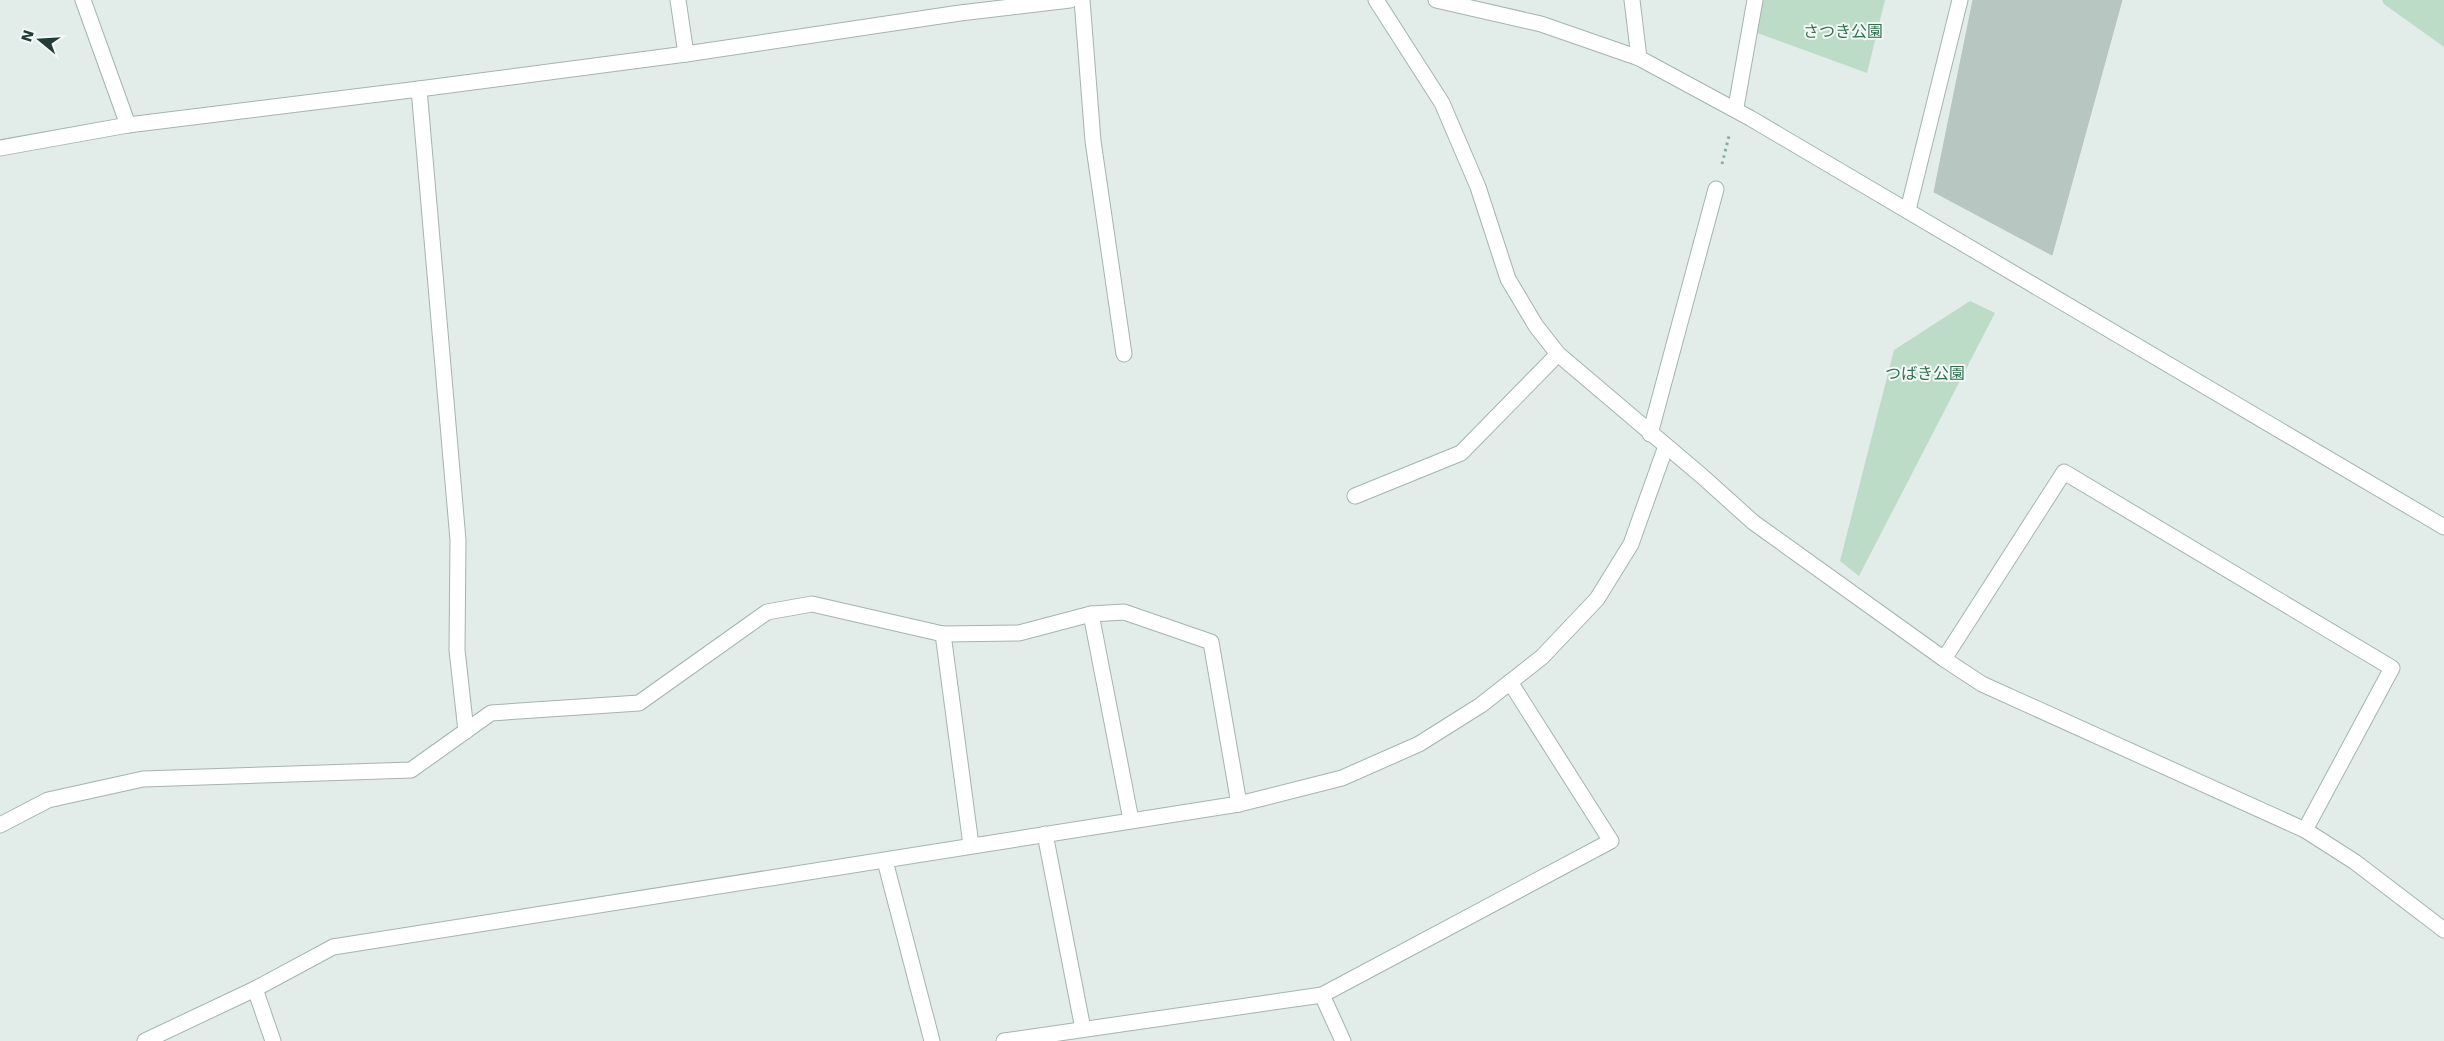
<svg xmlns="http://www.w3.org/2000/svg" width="2444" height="1041" font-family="'DejaVu Sans','Noto Sans JP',sans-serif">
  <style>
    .green { fill: #bcdcc8 }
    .building { fill: #b8c6c2; stroke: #b5c5c0 }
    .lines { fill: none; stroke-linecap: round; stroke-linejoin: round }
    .minor-casing { stroke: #a5b4b0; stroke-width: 17 }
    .path { stroke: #84aea5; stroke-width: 3; stroke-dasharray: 2.5 4; stroke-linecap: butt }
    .minor { stroke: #fff; stroke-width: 15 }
    .labels { text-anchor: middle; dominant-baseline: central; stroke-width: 4; stroke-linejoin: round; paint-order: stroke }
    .park-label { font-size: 16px; fill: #2f714f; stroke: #f3f8f6 }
  </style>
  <rect width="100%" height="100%" fill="#e2ece8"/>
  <g class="green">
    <polygon points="1755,0 1885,0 1867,73 1749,30"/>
    <polygon points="2382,0 2444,0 2444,47 2384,4"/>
    <polygon points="1970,301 1995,313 1859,576 1840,561 1894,350"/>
  </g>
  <polygon class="building" points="1973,0 2122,0 2052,255 1934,192"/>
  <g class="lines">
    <g class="minor-casing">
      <g id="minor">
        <polyline points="83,0 128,125"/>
        <polyline points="678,0 686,54"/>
        <polyline points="1082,0 1093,141 1124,354"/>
        <polyline points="1376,0 1442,103 1478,187 1508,279 1536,326 1558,354 1703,477 1753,522 1944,659 1982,684 2305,830 2355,862 2444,930"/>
        <polyline points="1436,0 1541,24 1639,58 1750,118 2444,527"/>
        <polyline points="1632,0 1639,58"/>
        <polyline points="419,89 458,540 457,650 466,731"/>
        <polyline points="1736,107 1755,0"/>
        <polyline points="0,148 128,125 419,89 686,54 960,13 1070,0"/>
        <polyline points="1908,210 1960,0"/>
        <polyline points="1650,434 1716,189"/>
        <polyline points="1355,496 1461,453 1558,354"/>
        <polyline points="1091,614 1131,820"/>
        <polyline points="943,634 1019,633 1091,614 1124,612 1211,642 1239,804"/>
        <polyline points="1944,659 2064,472 2392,668 2305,830"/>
        <polyline points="0,825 48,800 143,779 411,770 491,713 639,703 767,612 812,604 943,634 971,845"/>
        <polyline points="1045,834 1083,1029"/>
        <polyline points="885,861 932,1041"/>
        <polyline points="255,989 273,1041"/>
        <polyline points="1322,995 1343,1041"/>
        <polyline points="145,1041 255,989 333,947 1239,804 1342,778 1419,744 1481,705 1542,657 1597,599 1631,544 1666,446"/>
        <polyline points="1004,1041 1322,995 1611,841 1510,682"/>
      </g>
    </g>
    <polyline class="path" points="1722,164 1729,136"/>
    <use href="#minor" class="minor"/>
  </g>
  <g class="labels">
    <g class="park-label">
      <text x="1843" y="31">さつき公園</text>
      <text x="1925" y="373">つばき公園</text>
    </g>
  </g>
  <g transform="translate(40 40) rotate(288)" stroke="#f3f8f6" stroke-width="4" paint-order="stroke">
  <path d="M0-4L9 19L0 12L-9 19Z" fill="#233c38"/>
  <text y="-8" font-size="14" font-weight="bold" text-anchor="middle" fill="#233c38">N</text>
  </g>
</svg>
